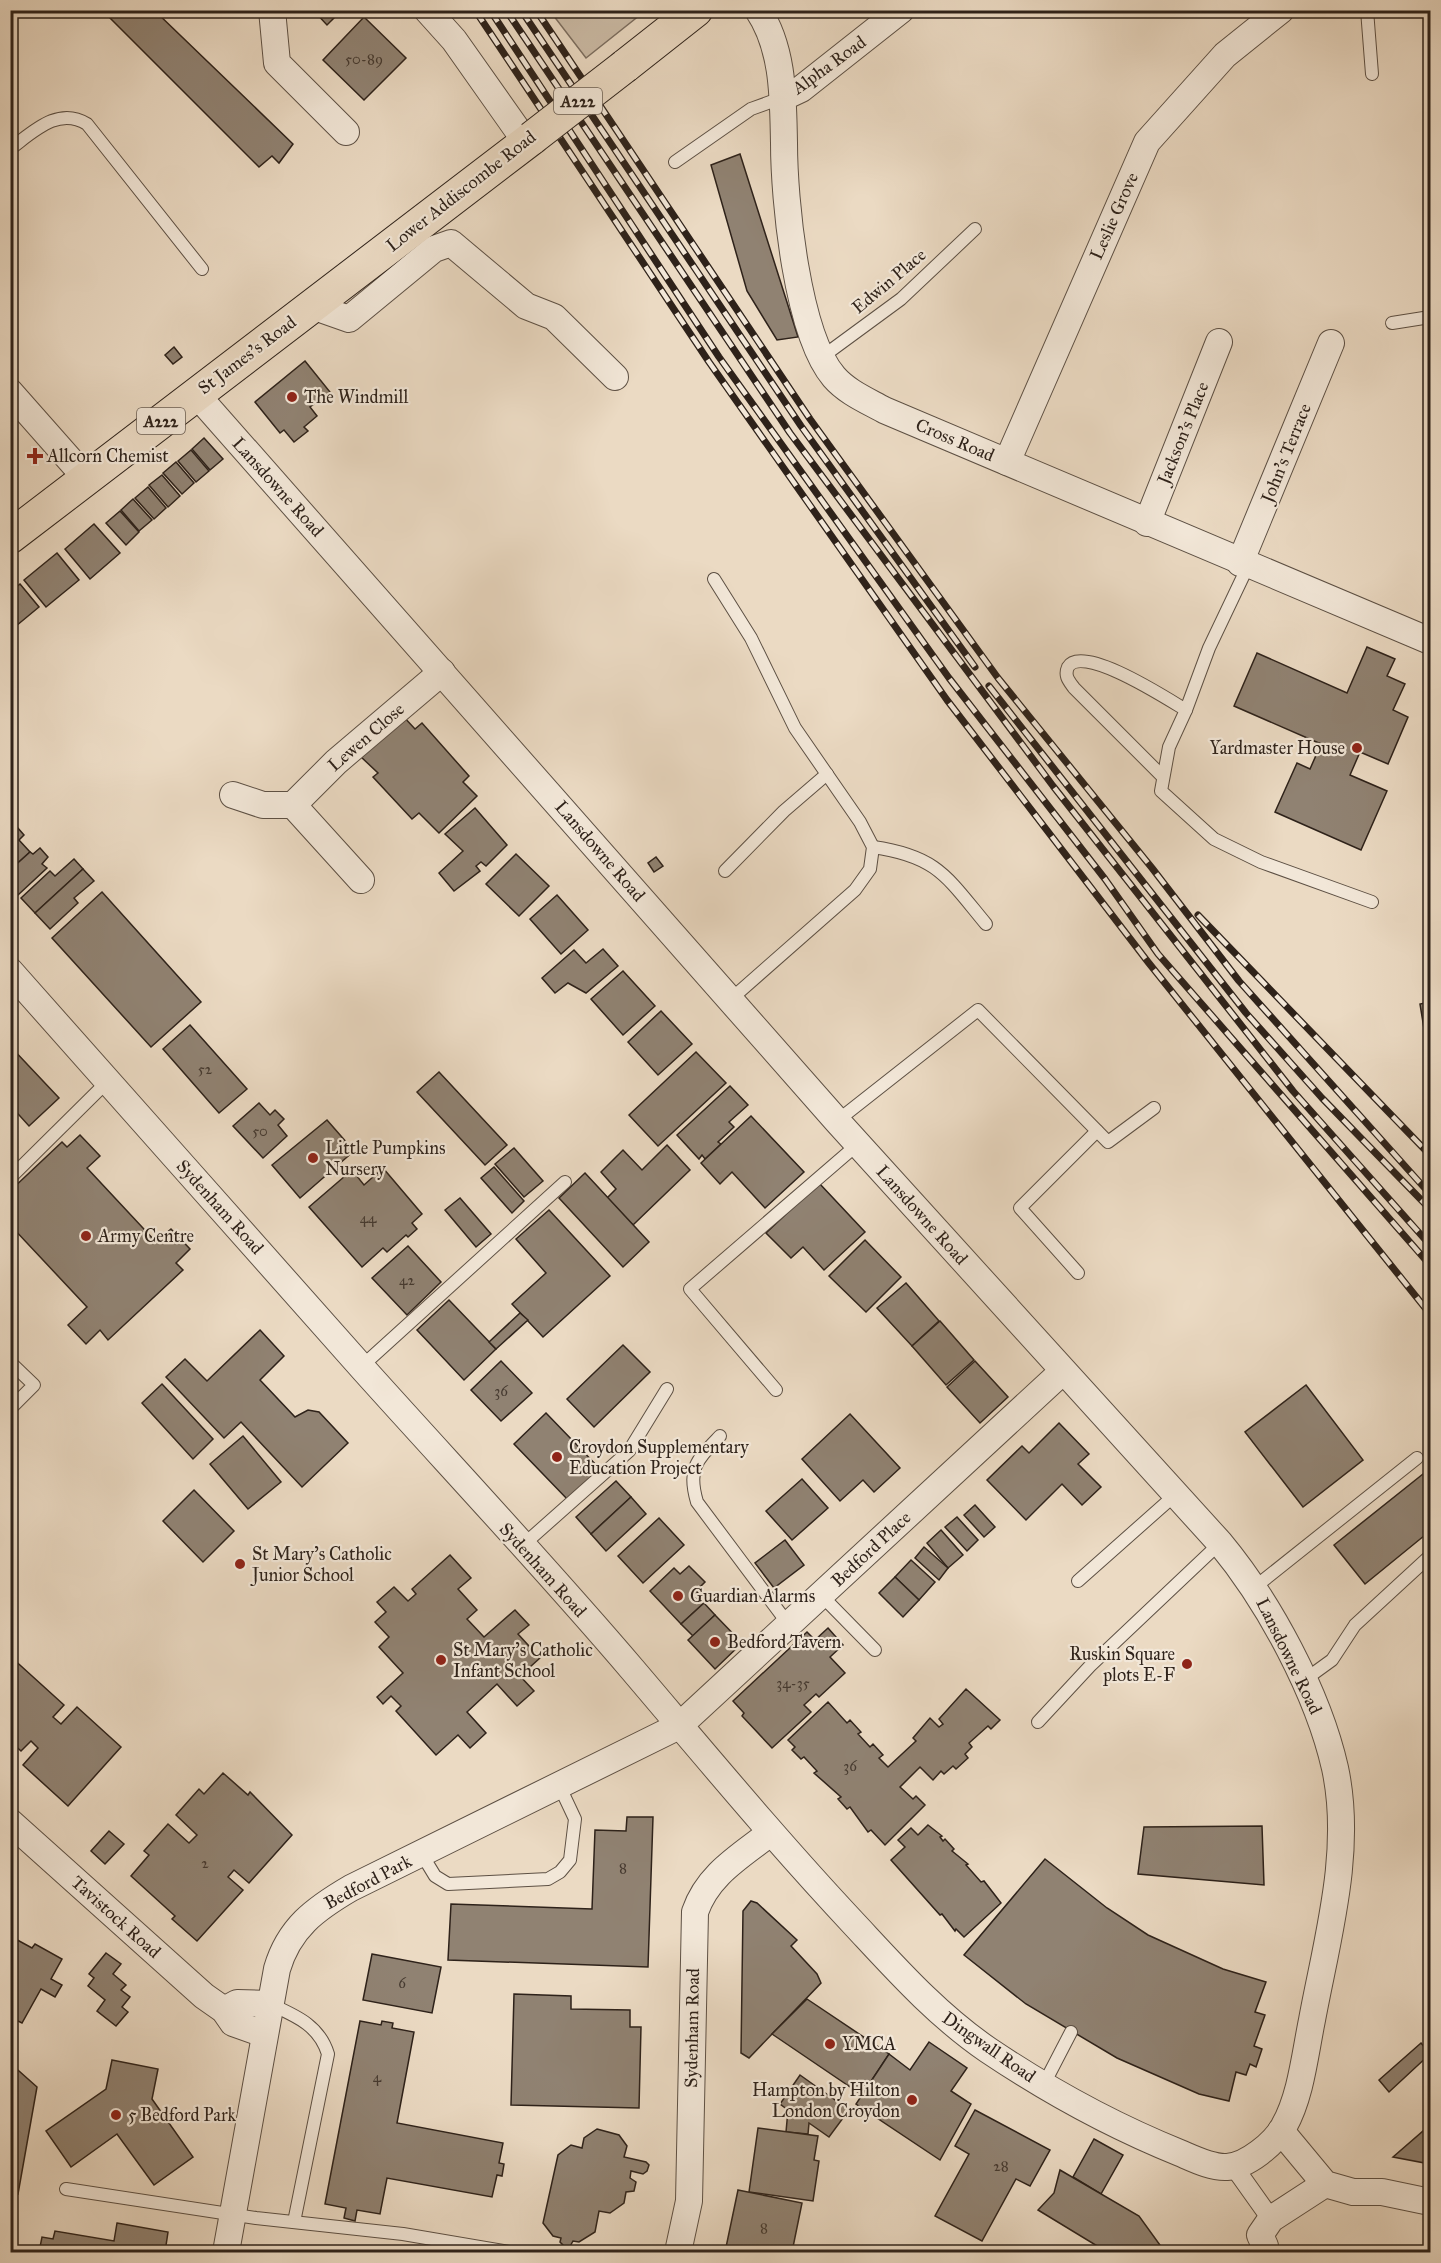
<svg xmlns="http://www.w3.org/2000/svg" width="1441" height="2263" font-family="'IM FELL Great Primer',serif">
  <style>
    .green { fill: #cbbba6; stroke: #7c6e60; stroke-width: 1.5 }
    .building { fill: #908272; stroke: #2e221a; stroke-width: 1.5 }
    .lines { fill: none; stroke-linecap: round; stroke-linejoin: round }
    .service-casing { stroke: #5d5044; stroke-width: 14 }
    .pedestrian-casing { stroke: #5d5044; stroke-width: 20 }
    .minor-casing { stroke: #5d5044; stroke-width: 28 }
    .primary-casing { stroke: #2e221a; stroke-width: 35 }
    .service { stroke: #f2e7d8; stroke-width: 12 }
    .pedestrian { stroke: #f2e7d8; stroke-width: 18 }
    .minor { stroke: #f2e7d8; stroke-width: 26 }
    .primary { stroke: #ebdac3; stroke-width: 33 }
    .rail-casing { stroke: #2e221a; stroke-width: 7 }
    .rail { stroke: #f2e7d8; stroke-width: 4.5; stroke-dasharray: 14; stroke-linecap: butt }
    .primary-bridge-casing { stroke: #2e221a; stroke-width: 35; stroke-linecap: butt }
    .primary-bridge { stroke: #ebdac3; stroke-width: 33 }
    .poi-dot { fill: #8f2418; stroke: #f2e7d8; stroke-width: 2 }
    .labels { text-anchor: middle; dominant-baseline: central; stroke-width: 4.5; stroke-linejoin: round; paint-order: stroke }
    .number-label { font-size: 15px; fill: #463a30 }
    .shield { fill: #f2e7d8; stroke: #695d53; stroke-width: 1.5 }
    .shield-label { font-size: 16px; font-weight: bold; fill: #2e221a }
    .street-label { font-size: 18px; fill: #2e221a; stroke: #f2e7d8 }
    .poi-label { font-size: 18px; fill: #2e221a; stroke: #f2e7d8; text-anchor: start }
  </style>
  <rect width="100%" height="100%" fill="#ebdac3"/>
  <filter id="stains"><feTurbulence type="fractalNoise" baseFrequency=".00333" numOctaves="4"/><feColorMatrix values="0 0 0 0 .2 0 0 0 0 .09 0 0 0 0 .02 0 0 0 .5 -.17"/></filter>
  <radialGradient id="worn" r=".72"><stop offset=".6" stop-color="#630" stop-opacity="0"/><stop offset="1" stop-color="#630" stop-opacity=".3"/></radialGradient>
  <polygon class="green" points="550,11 645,11 586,58"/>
  <g class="building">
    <polygon points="102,10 154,10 293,144 279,163 272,156 259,167"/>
    <polygon points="313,10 342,10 327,25"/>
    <polygon points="364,17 406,58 364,100 323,60"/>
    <polygon points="740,154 798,337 777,340 747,291 711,165"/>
    <polygon points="174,347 182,357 173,364 165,355"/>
    <polygon points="305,361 330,392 310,407 317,416 304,427 308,431 294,442 284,430 280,433 255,402"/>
    <polygon points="204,438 223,459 210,470 192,449"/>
    <polygon points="191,450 209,471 196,482 178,461"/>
    <polygon points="176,462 194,483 182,494 163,473"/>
    <polygon points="162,475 180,496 168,507 149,485"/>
    <polygon points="148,487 166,508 154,519 135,498"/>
    <polygon points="133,499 152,520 139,531 121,510"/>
    <polygon points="120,511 139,532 126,545 106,523"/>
    <polygon points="94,524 120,553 90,579 65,549"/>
    <polygon points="57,553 79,580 46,607 24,580"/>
    <polygon points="20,584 39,607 10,631 10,592"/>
    <polygon points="1367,647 1395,659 1387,676 1405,684 1393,710 1408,717 1388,764 1360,752 1350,775 1387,791 1361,850 1275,812 1297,763 1310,769 1321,744 1234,706 1257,653 1347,693"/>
    <polygon points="402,715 415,729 422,723 469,776 463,782 477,796 439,833 419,813 412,819 373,777 378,773 359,755"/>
    <polygon points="475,808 507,845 486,866 481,862 476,866 480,871 454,891 439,873 463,851 445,834"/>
    <polygon points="17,827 24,835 19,840 30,852 10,870 10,833"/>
    <polygon points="40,848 48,857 42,864 47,868 18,895 10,886 10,870 30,852 33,854"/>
    <polygon points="516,854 549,886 519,916 486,884"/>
    <polygon points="656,857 663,866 654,872 648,863"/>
    <polygon points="74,859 83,869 35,913 21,898 50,871 55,876"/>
    <polygon points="83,869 94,881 74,898 78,903 50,929 35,913"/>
    <polygon points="102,892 201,1002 151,1047 52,938"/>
    <polygon points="557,895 588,930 561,954 530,919"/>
    <polygon points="603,949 618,966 586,993 568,983 555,993 542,978 574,950 586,963"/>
    <polygon points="623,971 655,1006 623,1035 591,999"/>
    <polygon points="1430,1002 1430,1041 1426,1041 1420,1004"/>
    <polygon points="661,1011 692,1044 658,1075 628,1042"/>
    <polygon points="190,1025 247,1089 219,1113 163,1049"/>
    <polygon points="10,1046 59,1098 29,1126 10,1105"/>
    <polygon points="696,1052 726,1083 658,1146 629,1115"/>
    <polygon points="439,1072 507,1145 485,1165 417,1092"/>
    <polygon points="730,1086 748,1105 729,1122 734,1127 718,1142 721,1144 705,1159 702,1155 699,1159 677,1135"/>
    <polygon points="259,1103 270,1115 275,1110 284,1119 278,1125 287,1136 263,1158 233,1126"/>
    <polygon points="751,1116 804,1172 765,1208 732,1172 720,1184 701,1163"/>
    <polygon points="327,1120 354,1151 300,1198 272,1165"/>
    <polygon points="80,1135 100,1156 87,1168 156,1242 171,1229 190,1249 176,1263 183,1270 108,1340 100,1330 86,1344 68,1325 87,1307 13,1228 10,1231 10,1191 62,1142 67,1147"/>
    <polygon points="667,1145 690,1170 633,1225 607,1198 616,1189 601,1172 623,1150 642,1170"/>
    <polygon points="514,1148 543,1181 524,1197 495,1164"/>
    <polygon points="494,1167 524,1201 512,1213 481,1178"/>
    <polygon points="383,1168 422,1214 412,1223 417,1229 408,1237 406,1235 387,1252 383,1248 362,1267 309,1207 352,1170 364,1185"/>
    <polygon points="585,1173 649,1242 623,1267 559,1198"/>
    <polygon points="819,1183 865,1232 824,1270 803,1247 791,1258 766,1233"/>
    <polygon points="460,1198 491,1234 476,1247 445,1210"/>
    <polygon points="549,1210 610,1276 543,1337 512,1304 546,1273 516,1239"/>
    <polygon points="865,1240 901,1277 866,1312 829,1276"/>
    <polygon points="408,1246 441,1282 407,1315 372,1278"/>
    <polygon points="906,1283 939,1321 912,1346 877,1308"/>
    <polygon points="449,1300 496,1349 464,1380 417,1330"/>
    <polygon points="520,1313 528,1320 496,1349 489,1342"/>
    <polygon points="940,1321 974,1360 946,1385 912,1346"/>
    <polygon points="260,1330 284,1356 260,1380 295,1417 308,1410 319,1412 348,1443 302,1487 241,1422 224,1438 166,1377 185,1359 207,1381"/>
    <polygon points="623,1345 650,1372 594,1427 567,1399"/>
    <polygon points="501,1361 532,1393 501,1421 471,1390"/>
    <polygon points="975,1361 1008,1397 980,1423 947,1387"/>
    <polygon points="162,1384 213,1439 193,1459 142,1403"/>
    <polygon points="1306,1385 1363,1460 1303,1507 1245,1432"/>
    <polygon points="546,1413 601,1470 569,1501 514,1444"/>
    <polygon points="850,1414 900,1468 874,1492 863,1480 840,1501 802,1459"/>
    <polygon points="1059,1423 1089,1454 1078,1464 1101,1487 1082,1505 1062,1484 1026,1520 987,1480 1022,1446 1029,1453"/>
    <polygon points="243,1436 281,1482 248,1509 210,1464"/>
    <polygon points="1423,1474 1430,1483 1430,1531 1365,1584 1334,1545"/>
    <polygon points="802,1479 828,1508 792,1540 766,1511"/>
    <polygon points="616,1481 631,1497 591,1534 576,1517"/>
    <polygon points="194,1490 234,1531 203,1562 163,1521"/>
    <polygon points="631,1497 646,1514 606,1551 591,1534"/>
    <polygon points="975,1505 995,1527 984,1537 964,1515"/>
    <polygon points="957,1517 978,1540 967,1551 945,1527"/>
    <polygon points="659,1518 684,1545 643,1583 618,1556"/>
    <polygon points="941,1530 963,1555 948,1568 927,1543"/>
    <polygon points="785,1540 804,1565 774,1588 755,1563"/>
    <polygon points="924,1547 948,1568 939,1580 915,1558"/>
    <polygon points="450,1555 471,1578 458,1589 477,1610 467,1619 484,1637 515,1610 529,1625 518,1634 540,1658 520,1676 534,1691 517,1706 497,1684 467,1712 486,1733 470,1748 458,1735 436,1755 396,1711 401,1706 391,1696 383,1704 377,1697 403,1673 379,1647 389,1637 375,1622 386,1612 377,1602 394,1587 408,1601 416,1594 412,1589"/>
    <polygon points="911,1560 935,1582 919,1600 895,1577"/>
    <polygon points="689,1566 705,1582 696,1591 706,1601 681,1624 650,1591 674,1568 680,1574"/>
    <polygon points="895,1577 919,1600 903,1617 879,1593"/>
    <polygon points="704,1603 715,1615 693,1636 681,1624"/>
    <polygon points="715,1615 742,1643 715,1669 688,1640"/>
    <polygon points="828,1628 843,1645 830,1657 845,1673 819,1697 816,1694 804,1705 811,1712 772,1748 742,1716 744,1713 733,1701 807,1632 815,1640"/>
    <polygon points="10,1656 64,1705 53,1717 61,1724 77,1707 121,1747 68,1806 23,1765 38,1748 31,1741 21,1751 10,1741"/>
    <polygon points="966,1689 1000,1720 991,1729 988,1726 969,1743 972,1747 965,1754 968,1758 956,1769 953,1766 944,1774 941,1771 933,1780 920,1767 900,1787 913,1799 916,1796 925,1805 885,1845 871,1830 868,1832 850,1807 847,1809 838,1799 841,1797 814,1773 817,1771 804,1757 801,1759 792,1750 795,1747 788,1740 828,1702 847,1723 850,1720 861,1732 858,1734 870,1747 873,1744 883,1755 879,1758 888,1767 916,1741 913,1738 930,1718 939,1727 943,1724 939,1719"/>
    <polygon points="223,1773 248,1795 250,1792 292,1835 249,1883 234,1870 228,1877 243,1890 197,1941 172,1919 175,1916 131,1876 149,1855 144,1851 168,1824 189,1843 197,1835 176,1815 199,1789 204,1794"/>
    <polygon points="627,1817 653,1817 648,1967 448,1960 451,1904 592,1909 595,1830 626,1831"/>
    <polygon points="928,1825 942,1836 940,1837 943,1841 945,1839 954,1849 952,1851 968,1864 966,1865 981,1882 984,1881 1001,1903 964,1937 956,1929 955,1931 942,1914 940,1915 891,1860 905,1847 898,1840 911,1828 918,1835"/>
    <polygon points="1262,1826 1264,1885 1138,1874 1144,1827"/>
    <polygon points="109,1831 124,1844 105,1864 91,1851"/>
    <polygon points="1045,1859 1107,1908 1148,1935 1223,1969 1266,1982 1255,2012 1265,2015 1254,2046 1262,2049 1256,2067 1250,2064 1246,2075 1236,2072 1229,2101 1199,2094 1117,2058 1026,2004 964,1955"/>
    <polygon points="751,1901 757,1903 797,1940 791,1946 817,1974 821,1983 749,2058 741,2053 743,1911"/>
    <polygon points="10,1936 32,1948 35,1944 62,1959 51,1979 62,1985 55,1997 41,1989 22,2023 10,2017"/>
    <polygon points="106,1953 121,1964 113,1974 126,1985 121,1990 130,1997 122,2007 128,2012 116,2026 97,2011 105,2000 88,1986 94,1978 89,1974"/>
    <polygon points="372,1954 441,1967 432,2013 363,2000"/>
    <polygon points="514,1994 571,1996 571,2009 630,2010 630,2027 641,2027 639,2108 511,2105"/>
    <polygon points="807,1999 889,2054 862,2095 772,2034"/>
    <polygon points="360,2021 381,2025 382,2021 393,2023 392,2028 414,2032 397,2123 503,2143 499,2163 504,2164 502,2176 497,2175 492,2197 387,2178 380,2214 357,2210 355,2221 344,2218 346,2208 325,2204"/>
    <polygon points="929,2042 967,2068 951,2091 971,2104 940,2160 856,2104 889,2054 910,2070"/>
    <polygon points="1421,2043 1430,2054 1389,2092 1379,2080"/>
    <polygon points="112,2060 158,2069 152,2099 193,2157 154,2185 117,2134 71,2167 46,2131 106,2089"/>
    <polygon points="10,2063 37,2087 18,2194 10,2192"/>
    <polygon points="800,2075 849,2110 829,2137 809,2123 808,2134 786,2132 788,2110 780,2104"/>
    <polygon points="975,2110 1050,2150 1030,2186 1016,2179 982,2241 935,2216 969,2154 955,2146"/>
    <polygon points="1430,2125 1430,2164 1393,2157"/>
    <polygon points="758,2128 818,2136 814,2160 819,2161 813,2201 749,2192"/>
    <polygon points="597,2129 619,2135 627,2146 624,2157 646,2162 649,2165 647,2171 643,2174 631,2171 630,2178 636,2182 634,2191 626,2192 624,2203 610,2213 599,2211 595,2232 579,2242 573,2241 569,2248 564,2246 560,2242 561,2238 553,2236 543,2223 558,2155 571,2145 582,2148 584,2138"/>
    <polygon points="1094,2139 1123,2155 1101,2194 1073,2177"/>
    <polygon points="1060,2170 1139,2216 1165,2252 1107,2252 1038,2210 1054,2193"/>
    <polygon points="738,2190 802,2203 792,2252 725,2252"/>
    <polygon points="10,2219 16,2222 11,2252 10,2252"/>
    <polygon points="117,2223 168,2232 165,2252 39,2252 42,2237 53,2239 55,2231 114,2241"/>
  </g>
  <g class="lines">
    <g class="service-casing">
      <g id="service">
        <polyline points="1367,10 1372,74"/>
        <path d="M10,149C33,132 58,106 87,124L202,269"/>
        <polyline points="675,162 751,109 784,97"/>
        <polyline points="1392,323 1430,317"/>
        <polyline points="822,357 901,299 975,229"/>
        <polyline points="1248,566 1209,648 1186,710 1169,747 1161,791 1214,839 1261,862 1372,902"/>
        <polyline points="714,579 751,638 795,728 860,822 873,847 870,869 855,890 730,1000"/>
        <path d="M1163,777L1074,688C1069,681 1064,676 1068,667C1082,643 1169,700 1186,710"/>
        <path d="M873,847C937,856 947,877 986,924"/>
        <polyline points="725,871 784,811 827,774"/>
        <polyline points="837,1121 978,1010 1108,1142 1154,1108"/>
        <polyline points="10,1178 108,1081"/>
        <polyline points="1078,1273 1020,1208 1097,1131"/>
        <polyline points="10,1362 34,1385 10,1409"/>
        <polyline points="361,1367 565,1182"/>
        <polyline points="776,1390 690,1289 858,1144"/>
        <path d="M720,1436C697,1460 687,1468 697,1502L789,1625"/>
        <polyline points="522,1546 629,1451 667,1389"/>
        <polyline points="1078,1581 1175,1495"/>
        <polyline points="1255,1587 1417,1458"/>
        <polyline points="821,1595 875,1650"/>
        <polyline points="1303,1681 1332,1660 1355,1625 1430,1556"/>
        <polyline points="1038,1722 1090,1666 1220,1543"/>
        <polyline points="421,1853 435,1876 448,1884 548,1879 560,1872 570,1860 575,1819 559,1785"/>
        <path d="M270,2004C296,2016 319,2025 328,2054L294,2222"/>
        <polyline points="1043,2086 1071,2032"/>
        <polyline points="66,2189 256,2218 403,2234 509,2252"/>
      </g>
    </g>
    <g class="pedestrian-casing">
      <polyline id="pedestrian" points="1234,2167 1271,2219"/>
    </g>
    <g class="minor-casing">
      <g id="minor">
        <polyline points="272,10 277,63 346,132"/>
        <polyline points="427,10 454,40 526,142"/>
        <path d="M758,10C784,49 783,99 784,143C784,200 797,334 834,377C847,392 866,400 884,410L1430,641"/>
        <polyline points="784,97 801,89 901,10"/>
        <polyline points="312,306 349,319 434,249 451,243 526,306 554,317 615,377"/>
        <polyline points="10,392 86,478"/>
        <polyline points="1007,462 1147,142 1225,55 1281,10"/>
        <polyline points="1147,523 1219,342"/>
        <polyline points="1240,563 1331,343"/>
        <polyline points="233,795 263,805 293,805"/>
        <polyline points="361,880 293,805 336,762 442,672"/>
        <path d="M10,971C129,1104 246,1238 365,1371C454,1470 546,1568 632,1669C706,1756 778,1843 856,1926C897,1970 937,2015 988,2050C1049,2091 1113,2126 1180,2153C1194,2159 1212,2168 1227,2167C1247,2166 1275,2143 1284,2126C1301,2096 1305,2054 1312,2020C1327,1939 1353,1851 1335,1768C1318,1693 1269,1602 1220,1543L837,1121L196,394"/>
        <polyline points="10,1822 204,1996 224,2010 233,2023 264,2034"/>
        <polyline points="224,2010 237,2003 270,2004"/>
        <polyline points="1281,2131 1325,2184 1353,2192 1382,2192 1430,2202"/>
        <path d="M226,2252L277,1969C289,1928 315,1909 351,1888L679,1726L1062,1372"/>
        <path d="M678,2252L689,2201L695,1912C708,1874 741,1856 770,1833"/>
        <polyline points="1264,2252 1265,2246 1260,2235 1271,2219 1325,2184"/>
      </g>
    </g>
    <g class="primary-casing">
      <g id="primary">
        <polyline points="625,66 696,10"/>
        <polyline points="10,537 532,138"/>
      </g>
    </g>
    <use href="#service" class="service"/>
    <use href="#pedestrian" class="pedestrian"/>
    <use href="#minor" class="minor"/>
    <use href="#primary" class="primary"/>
    <g class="rail-casing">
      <g id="rail">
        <polyline points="475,10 709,362 947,700 1148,962 1430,1314"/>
        <polyline points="490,10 719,357 949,678 1105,879 1158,954 1430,1265"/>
        <polyline points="506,10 790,433 1053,786 1293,1091 1430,1245"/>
        <polyline points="521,10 801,426 975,667"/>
        <polyline points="536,10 810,419 998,678 1152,868 1239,981 1430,1194"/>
        <polyline points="989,686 1246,1013 1322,1098 1430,1209"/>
        <polyline points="1198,915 1430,1155"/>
      </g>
    </g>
    <use href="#rail" class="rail"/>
    <g class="primary-bridge-casing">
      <polyline id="primary-bridge" points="532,138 625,66"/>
    </g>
    <use href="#primary-bridge" class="primary-bridge"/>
  </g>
  <g class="poi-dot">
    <circle cx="292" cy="397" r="6"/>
    <path d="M32 447h6v6h6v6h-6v6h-6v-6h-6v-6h6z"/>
    <circle cx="1357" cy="748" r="6"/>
    <circle cx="313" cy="1158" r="6"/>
    <circle cx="86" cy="1236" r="6"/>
    <circle cx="557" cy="1457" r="6"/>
    <circle cx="240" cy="1564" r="6"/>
    <circle cx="678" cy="1596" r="6"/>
    <circle cx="715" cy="1642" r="6"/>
    <circle cx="441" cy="1660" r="6"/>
    <circle cx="1187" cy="1664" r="6"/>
    <circle cx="830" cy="2044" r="6"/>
    <circle cx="912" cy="2100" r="6"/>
    <circle cx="116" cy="2115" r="6"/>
  </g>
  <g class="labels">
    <g class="number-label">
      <text x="364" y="59">50-89</text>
      <text x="205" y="1069">52</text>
      <text x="260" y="1131">50</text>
      <text x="368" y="1218">44</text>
      <text x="407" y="1280">42</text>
      <text x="501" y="1391">36</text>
      <text x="793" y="1683">34-35</text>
      <text x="850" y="1766">36</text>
      <text x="205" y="1863">2</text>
      <text x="623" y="1868">8</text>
      <text x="402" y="1983">6</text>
      <text x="377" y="2077">4</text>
      <text x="1001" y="2166">28</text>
      <text x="764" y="2228">8</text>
    </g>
    <g class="shield">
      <rect x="554" y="88" width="48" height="26" rx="4.5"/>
      <rect x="137" y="408" width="48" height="26" rx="4.5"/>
    </g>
    <g class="shield-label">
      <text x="578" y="101">A222</text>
      <text x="161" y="421">A222</text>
    </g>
    <g class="street-label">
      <text transform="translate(829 65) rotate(-36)">Alpha Road</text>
      <text transform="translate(461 191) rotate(-38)">Lower Addiscombe Road</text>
      <text transform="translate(1114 216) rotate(-66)">Leslie Grove</text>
      <text transform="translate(889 281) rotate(-40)">Edwin Place</text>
      <text transform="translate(247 355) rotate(-37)">St James's Road</text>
      <text transform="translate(1183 433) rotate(-68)">Jackson's Place</text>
      <text transform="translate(955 440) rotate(23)">Cross Road</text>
      <text transform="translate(1286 453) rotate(-68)">John's Terrace</text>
      <text transform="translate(278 487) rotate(48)">Lansdowne Road</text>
      <text transform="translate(366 737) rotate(-41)">Lewen Close</text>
      <text transform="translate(600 851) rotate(49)">Lansdowne Road</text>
      <text transform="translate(220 1207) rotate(48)">Sydenham Road</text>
      <text transform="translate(922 1215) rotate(48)">Lansdowne Road</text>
      <text transform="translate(871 1549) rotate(-43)">Bedford Place</text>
      <text transform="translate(543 1570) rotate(48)">Sydenham Road</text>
      <text transform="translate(1289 1656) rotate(64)">Lansdowne Road</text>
      <text transform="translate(368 1882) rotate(-28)">Bedford Park</text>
      <text transform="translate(116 1917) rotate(42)">Tavistock Road</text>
      <text transform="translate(692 2028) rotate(-89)">Sydenham Road</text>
      <text transform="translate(989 2047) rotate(35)">Dingwall Road</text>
    </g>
    <g class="poi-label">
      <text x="304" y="397">The Windmill</text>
      <text x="47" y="456">Allcorn Chemist</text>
      <text x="1345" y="748" text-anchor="end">Yardmaster House</text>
      <text x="325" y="1148">Little Pumpkins<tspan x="325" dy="21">Nursery</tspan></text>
      <text x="98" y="1236">Army Centre</text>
      <text x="569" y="1447">Croydon Supplementary<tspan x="569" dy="21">Education Project</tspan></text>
      <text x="252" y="1554">St Mary's Catholic<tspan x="252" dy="21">Junior School</tspan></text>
      <text x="690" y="1596">Guardian Alarms</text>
      <text x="727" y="1642">Bedford Tavern</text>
      <text x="453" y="1650">St Mary's Catholic<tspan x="453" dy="21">Infant School</tspan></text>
      <text x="1175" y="1654" text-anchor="end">Ruskin Square<tspan x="1175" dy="21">plots E-F</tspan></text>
      <text x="842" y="2044">YMCA</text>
      <text x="900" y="2090" text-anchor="end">Hampton by Hilton<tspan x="900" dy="21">London Croydon</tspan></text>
      <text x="128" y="2115">5 Bedford Park</text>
    </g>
  </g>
  <rect width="1441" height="2263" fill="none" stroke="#ebdac3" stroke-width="36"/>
  <rect x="12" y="12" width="1417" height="2239" fill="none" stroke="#2e221a" stroke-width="3"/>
  <rect x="18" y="18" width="1405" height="2227" fill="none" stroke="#2e221a" stroke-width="1.5"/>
  <rect width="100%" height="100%" filter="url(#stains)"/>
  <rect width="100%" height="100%" fill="url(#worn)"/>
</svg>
